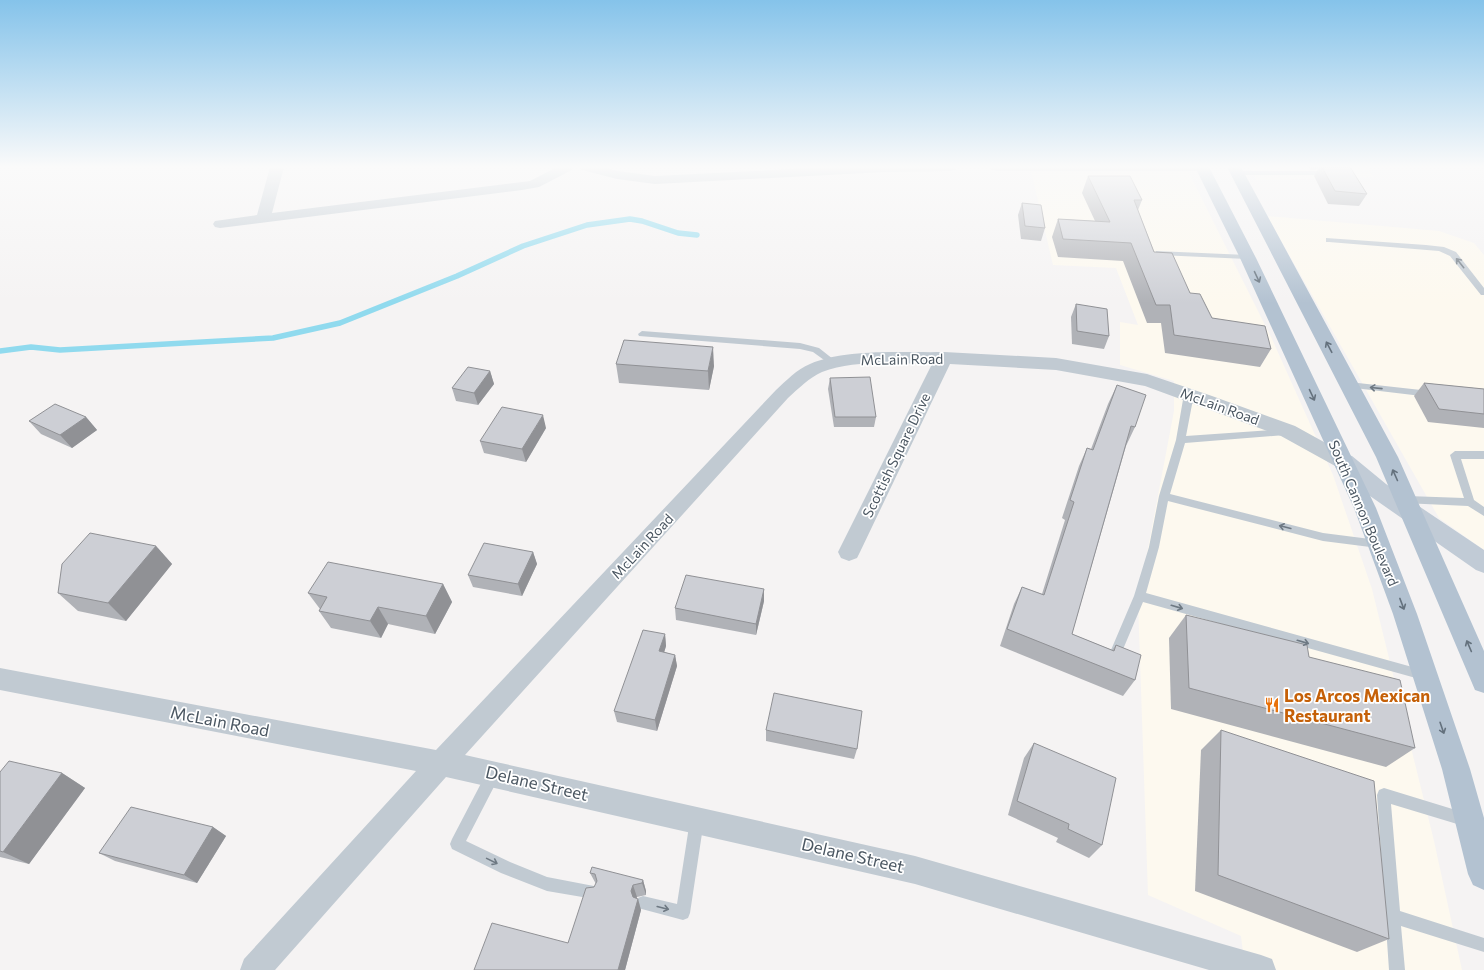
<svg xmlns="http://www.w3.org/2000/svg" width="1484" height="970" font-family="Commissioner,sans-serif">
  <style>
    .commercial { fill: #fdf9ef }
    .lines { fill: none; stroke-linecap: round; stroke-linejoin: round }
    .stream { stroke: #90daee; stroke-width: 5.5 }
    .lane { fill: #c1cad2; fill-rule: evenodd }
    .street { fill: #c1cad2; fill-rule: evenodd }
    .secondary { fill: #c1cbd6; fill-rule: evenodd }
    .primary { fill: #b3c2d1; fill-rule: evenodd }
    .wall { fill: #b0b2b7 }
    .shaded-wall { fill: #909195 }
    .building { fill: #cdcfd5; stroke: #909195 }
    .oneway { stroke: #6e7983 }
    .oneway2 { stroke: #64717d }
    .labels { text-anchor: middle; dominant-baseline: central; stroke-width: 3.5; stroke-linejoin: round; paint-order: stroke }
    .street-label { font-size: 14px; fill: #4a5661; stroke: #fff }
    .near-food-label { font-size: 17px; font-weight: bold; fill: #c56008; stroke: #fff; text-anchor: start }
    .near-street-label { font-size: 17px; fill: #4a5661; stroke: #fff }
  </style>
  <rect width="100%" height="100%" fill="#f5f3f3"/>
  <g class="commercial">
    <polygon points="1030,167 1186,167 1272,339 1333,475 1372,589 1434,841 1462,970 1245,970 1241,936 1148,895 1138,601 1174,411 1174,381 1120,365 1120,322 1138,325 1116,268 1053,265"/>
    <polygon points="1249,167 1367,167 1373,177 1257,180"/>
    <polygon points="1267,216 1439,231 1474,243 1484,255 1484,550 1439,518"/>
  </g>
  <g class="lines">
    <polyline class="stream" points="0,351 31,347 60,350 273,338 340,323 457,276 523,246 587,225 630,219 642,221 678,233 697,235"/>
    <g class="lane">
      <polygon points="1346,167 1352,167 1350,172 1334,175 1237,175 1234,173 1237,171 1334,171 1345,169"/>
      <polygon points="1326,238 1426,245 1444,247 1456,252 1484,288 1484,295 1481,295 1450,256 1439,251 1329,242 1326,242"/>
      <polygon points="1156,251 1247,255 1251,257 1247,259 1159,255 1156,255"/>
      <polygon points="642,331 800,343 819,348 838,363 834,366 831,365 813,352 800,349 639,336 638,334"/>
      <polygon points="1349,382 1430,391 1435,394 1430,397 1346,387 1345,385"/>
      <polygon points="1189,391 1194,394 1186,436 1285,429 1290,432 1285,435 1185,443 1170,494 1323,533 1378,540 1382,541 1383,544 1382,547 1378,548 1323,541 1168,501 1159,547 1146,593 1423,670 1427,671 1429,675 1427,679 1423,680 1143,602 1121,654 1117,655 1113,654 1111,650 1134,596 1149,547 1159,496 1176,440 1184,394"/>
      <polygon points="1455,451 1484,451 1484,459 1461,459 1474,500 1484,507 1484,516 1468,506 1403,503 1402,500 1403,497 1407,496 1464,498 1450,455"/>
      <polygon points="493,769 498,770 500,775 466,841 510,862 547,877 599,887 601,892 599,897 594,899 547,891 501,873 452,849 450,844 452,839 488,770"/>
      <polygon points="1384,788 1472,815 1474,820 1472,825 1467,827 1391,804 1400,911 1484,938 1484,952 1401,926 1405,970 1389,970 1377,795 1379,790"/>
      <polygon points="697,813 702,815 704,820 690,913 688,918 683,920 638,908 636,903 638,898 643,896 677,904 690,820 692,815"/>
    </g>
    <g class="street">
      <polygon points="270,167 284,167 272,213 522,182 530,181 557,167 574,167 572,170 539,187 522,190 220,228 215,227 213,224 215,221 257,215"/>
      <polygon points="580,167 602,167 618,171 655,176 830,167 957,167 955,170 950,171 885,172 655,184 617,179 582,170"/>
      <polygon points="990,167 1209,167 1207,170 1202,171 997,171 992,170"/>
      <path d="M944,352L1056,358L1147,374L1212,396L1295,426L1351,457L1354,462L1351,467L1344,469L1337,467L1281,436L1145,386L1056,370L950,364L860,552L857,558L849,561L841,558L838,552L932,364C897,364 856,359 822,372C810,377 798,389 788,398L465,755L915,856L1261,955L1272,959L1276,970H1209L915,884L446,777L275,970H240L244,959L416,771L0,690V668L436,750L776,390C786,381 797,369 810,364C846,348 905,353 944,352Z"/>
    </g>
    <polygon class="secondary" points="1344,454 1352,456 1386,484 1484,550 1484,573 1476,570 1370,496 1336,468 1333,462 1336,456"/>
    <g class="primary">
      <polygon points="1195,167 1209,167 1256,258 1376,508 1417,614 1470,769 1484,818 1484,890 1473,885 1468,874 1442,769 1393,614 1354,508 1240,258"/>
      <polygon points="1227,167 1241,167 1398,457 1484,651 1484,693 1475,690 1376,457"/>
    </g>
  </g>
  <g class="wall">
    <polygon points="1309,167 1350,167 1367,194 1359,206 1328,204 1314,176 1318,169 1310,170"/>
    <polygon points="1088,176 1142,200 1138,210 1154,252 1212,318 1271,349 1260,367 1165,353 1161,323 1147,323 1123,261 1058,257 1052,237 1058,219 1095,221 1082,193"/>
    <polygon points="1022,203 1045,228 1041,241 1021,239 1018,215"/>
    <polygon points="1076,304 1109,336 1104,349 1072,344 1071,317"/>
    <polygon points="616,364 714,366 709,390 619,383"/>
    <polygon points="490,371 494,384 478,405 456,401 452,388"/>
    <polygon points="830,378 876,417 874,427 834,427 828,389"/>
    <polygon points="1424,383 1484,389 1484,428 1428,422 1414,396"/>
    <polygon points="1117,385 1135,427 1126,446 1072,634 1112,650 1116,645 1135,680 1123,696 1000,646 1014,604 1022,587 1042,594 1065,520 1062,518 1079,466 1087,448 1091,449 1108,404"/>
    <polygon points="86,417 97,430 72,448 41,434 29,421"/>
    <polygon points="546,428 526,462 484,453 480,441"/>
    <polygon points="156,546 172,564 126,621 78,611 58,593"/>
    <polygon points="533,552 537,564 522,596 473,587 468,575"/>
    <polygon points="443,584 452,602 435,634 388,624 381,638 331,628 319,611 320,609 308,593"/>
    <polygon points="764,589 764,601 756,635 676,620 675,608"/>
    <polygon points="1186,615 1309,657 1415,748 1386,767 1171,709 1169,638"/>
    <polygon points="665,634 666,646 664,652 675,655 677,666 657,731 617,722 614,711"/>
    <polygon points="766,730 857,749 854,759 766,741"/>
    <polygon points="1221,730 1389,939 1357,952 1195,891 1201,750"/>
    <polygon points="1034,743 1102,845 1089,858 1056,842 1058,838 1008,815 1024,758"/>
    <polygon points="0,772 62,773 85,788 29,864 0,857"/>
    <polygon points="213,827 226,836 197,883 115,861 99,853"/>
    <polygon points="590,873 643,880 646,891 646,895 637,897 636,899 638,899 641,910 625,970 568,943 596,884"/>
  </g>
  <g class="shaded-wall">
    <polygon points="713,347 714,366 709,390 708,371"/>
    <polygon points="490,371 494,384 478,405 474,393"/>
    <polygon points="543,415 546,428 526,462 522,449"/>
    <polygon points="86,417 97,430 72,448 60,435"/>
    <polygon points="156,546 172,564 126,621 108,603"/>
    <polygon points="533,552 537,564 522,596 518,584"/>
    <polygon points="443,584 452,602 435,634 426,616"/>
    <polygon points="764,589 764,601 756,635 756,624"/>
    <polygon points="378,607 388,624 381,638 370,621"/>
    <polygon points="665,634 666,646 661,663 659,651"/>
    <polygon points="675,655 677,666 657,731 655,720"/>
    <polygon points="62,773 85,788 29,864 3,852"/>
    <polygon points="213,827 226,836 197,883 184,875"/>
    <polygon points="643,880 646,891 646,895 642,883"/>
    <polygon points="633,885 637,897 635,902 638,899 641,910 625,970 618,970 631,891"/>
  </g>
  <g class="building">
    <polygon points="1322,167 1350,167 1367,194 1335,191"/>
    <polygon points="1088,176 1130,176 1142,200 1134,200 1154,252 1172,253 1190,293 1200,294 1212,318 1265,326 1271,349 1174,335 1170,305 1156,305 1131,243 1063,239 1058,219 1110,222"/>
    <polygon points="1022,203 1041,205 1045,228 1025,226"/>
    <polygon points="1076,304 1107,309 1109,336 1077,331"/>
    <polygon points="624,340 713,347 708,371 616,364"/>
    <polygon points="468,367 490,371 474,393 452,388"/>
    <polygon points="870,377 876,417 835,417 830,378"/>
    <polygon points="1424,383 1484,389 1484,414 1439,409"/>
    <polygon points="1117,385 1146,395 1135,427 1131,426 1072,634 1114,651 1116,645 1141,655 1135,680 1007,629 1022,587 1044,595 1074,502 1070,500 1087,448 1093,450"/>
    <polygon points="55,404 86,417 60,435 29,421"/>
    <polygon points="502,407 543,415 522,449 480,441"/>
    <polygon points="90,533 156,546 108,603 58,593 62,564"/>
    <polygon points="484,543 533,552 518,584 468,575"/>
    <polygon points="328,562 443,584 426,616 378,607 370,621 319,611 327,597 308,593"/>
    <polygon points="686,575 764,589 756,624 675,608"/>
    <polygon points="1186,615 1307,645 1309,657 1400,680 1415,748 1189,688"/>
    <polygon points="643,630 665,634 659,651 675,655 655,720 614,711"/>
    <polygon points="774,693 862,711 857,749 766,730"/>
    <polygon points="1221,730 1374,781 1389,939 1218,875"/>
    <polygon points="1034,743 1116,778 1102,845 1068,829 1069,824 1017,801"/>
    <polygon points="9,761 62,773 3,852 0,851 0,772"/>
    <polygon points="131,807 213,827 184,875 99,853"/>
    <polygon points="592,867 643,880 642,883 633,885 631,891 633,897 638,899 618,970 474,970 492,923 568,943 586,888 594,887 597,881 595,874 590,873"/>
  </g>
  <defs><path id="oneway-shaft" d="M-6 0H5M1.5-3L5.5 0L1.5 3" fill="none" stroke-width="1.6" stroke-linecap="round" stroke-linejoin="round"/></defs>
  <g class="oneway">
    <use href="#oneway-shaft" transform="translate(1460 263) rotate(-129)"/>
    <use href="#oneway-shaft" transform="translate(1376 388) rotate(-174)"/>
    <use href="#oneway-shaft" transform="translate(1285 527) rotate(-166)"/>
    <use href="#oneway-shaft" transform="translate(1177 607) rotate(16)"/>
    <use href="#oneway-shaft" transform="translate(1303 642) rotate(16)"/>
    <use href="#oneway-shaft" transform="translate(492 861) rotate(26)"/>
    <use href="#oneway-shaft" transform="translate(663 908) rotate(14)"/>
  </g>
  <g class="oneway2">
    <use href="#oneway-shaft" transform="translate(1257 277) rotate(65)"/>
    <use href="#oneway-shaft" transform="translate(1329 347) rotate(-118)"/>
    <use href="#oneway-shaft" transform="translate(1312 395) rotate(65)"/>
    <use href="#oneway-shaft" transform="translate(1395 475) rotate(-114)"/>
    <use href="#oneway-shaft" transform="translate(1402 604) rotate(69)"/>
    <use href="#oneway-shaft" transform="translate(1469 646) rotate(-113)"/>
    <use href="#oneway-shaft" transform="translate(1442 728) rotate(71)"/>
  </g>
  <linearGradient id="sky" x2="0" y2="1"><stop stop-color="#85c3ea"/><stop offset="0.55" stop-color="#fafafa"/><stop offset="1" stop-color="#fafafa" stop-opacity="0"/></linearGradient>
  <rect width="1484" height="303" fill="url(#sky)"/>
  <defs>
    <g id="restaurant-bare" transform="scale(1.2)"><path d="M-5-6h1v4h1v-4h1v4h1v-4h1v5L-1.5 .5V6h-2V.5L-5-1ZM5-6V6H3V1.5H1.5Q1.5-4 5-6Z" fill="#e8710a" stroke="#fff" stroke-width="2.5" paint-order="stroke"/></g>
  </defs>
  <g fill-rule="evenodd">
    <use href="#restaurant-bare" x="1272" y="705"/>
  </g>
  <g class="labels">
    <g class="street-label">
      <text transform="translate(902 359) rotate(-1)">McLain Road</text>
      <text transform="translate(1220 406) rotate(20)">McLain Road</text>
      <text transform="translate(896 455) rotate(-64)">Scottish Square Drive</text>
      <text transform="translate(1364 513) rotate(67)">South Cannon Boulevard</text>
      <text transform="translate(642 546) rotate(-47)">McLain Road</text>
    </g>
    <g class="near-food-label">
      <text x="1284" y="695">Los Arcos Mexican<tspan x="1284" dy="20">Restaurant</tspan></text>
    </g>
    <g class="near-street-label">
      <text transform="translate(220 721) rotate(11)">McLain Road</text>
      <text transform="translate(537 783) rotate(13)">Delane Street</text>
      <text transform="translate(853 855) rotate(13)">Delane Street</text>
    </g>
  </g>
</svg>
